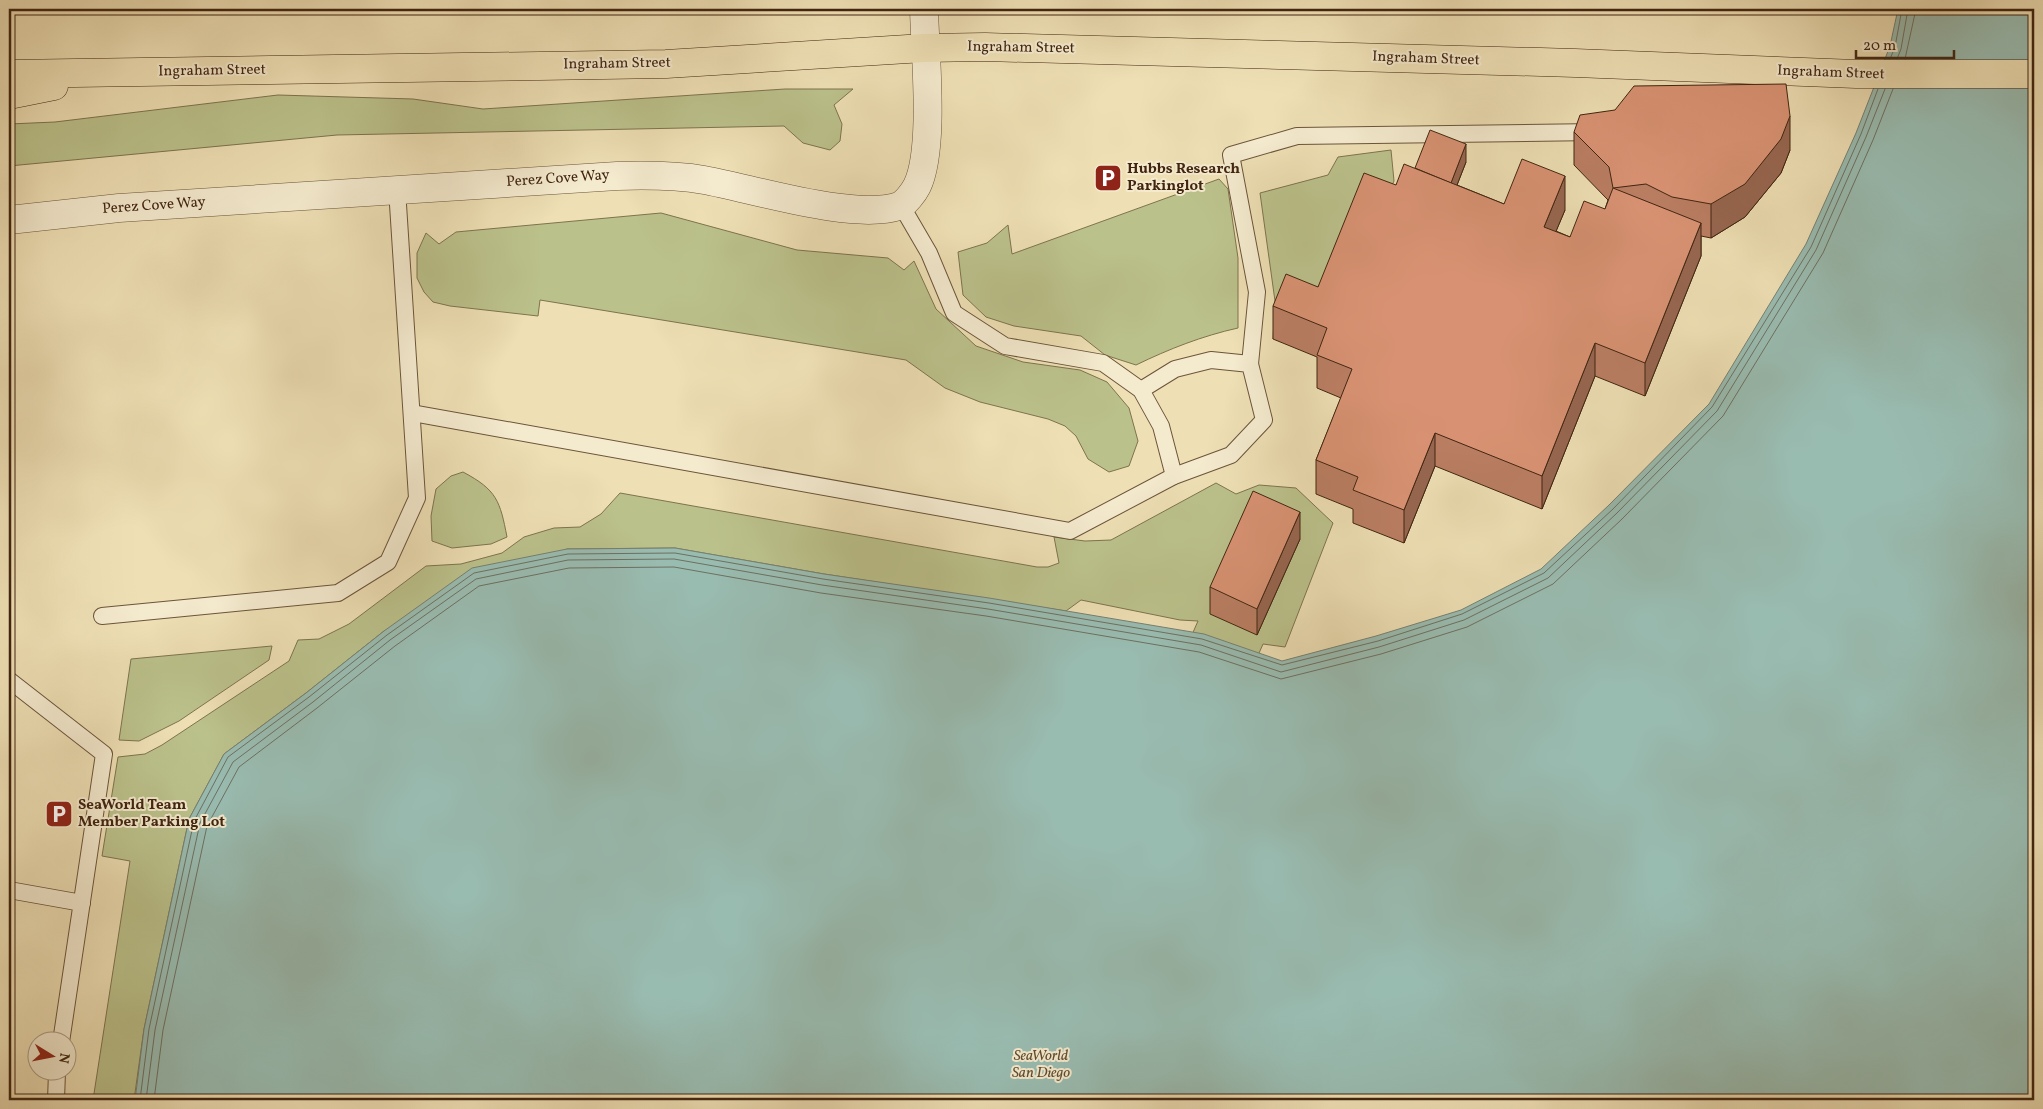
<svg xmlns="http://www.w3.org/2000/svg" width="2043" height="1109" font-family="Vollkorn,serif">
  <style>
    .green { fill: #bbc18b; stroke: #7e734e }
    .water { fill: #99bcb1; stroke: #768071 }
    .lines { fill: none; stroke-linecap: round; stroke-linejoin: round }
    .shore { stroke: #6d7061; stroke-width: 1 }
    .service-casing { stroke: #6c543a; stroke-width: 18 }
    .tertiary-casing { stroke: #6c543a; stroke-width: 29 }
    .primary-casing { stroke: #412511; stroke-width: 29 }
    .service { stroke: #f4eace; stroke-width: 16 }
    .tertiary { stroke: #f4eace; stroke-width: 28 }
    .primary { stroke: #eedfb4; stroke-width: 28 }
    .wall { fill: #ba7e63; stroke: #412511 }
    .shaded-wall { fill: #976650; stroke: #412511 }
    .building { fill: #d89273; stroke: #412511 }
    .labels { text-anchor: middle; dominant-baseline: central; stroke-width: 4; stroke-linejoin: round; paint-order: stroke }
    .street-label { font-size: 15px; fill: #412511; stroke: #f4eace }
    .poi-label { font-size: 15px; font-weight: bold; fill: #412511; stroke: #f4eace; text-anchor: start }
    .park-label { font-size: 15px; font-style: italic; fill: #604c30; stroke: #f4eace }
  </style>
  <rect width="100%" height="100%" fill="#eedfb4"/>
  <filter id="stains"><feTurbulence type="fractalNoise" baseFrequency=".004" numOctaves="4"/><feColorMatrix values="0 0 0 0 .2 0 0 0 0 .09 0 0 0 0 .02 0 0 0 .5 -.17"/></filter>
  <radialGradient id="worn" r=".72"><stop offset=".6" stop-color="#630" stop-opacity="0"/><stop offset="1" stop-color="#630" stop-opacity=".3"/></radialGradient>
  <g class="green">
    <polygon points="785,89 853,89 834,105 842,124 840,141 830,150 803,143 784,126 337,135 9,166 9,124 55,122 278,95 413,99 483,109"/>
    <polygon points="1391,150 1394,181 1380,212 1318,320 1286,308 1273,339 1275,301 1260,193 1328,175 1338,157"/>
    <path d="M1219,179L1228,189L1238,258V328C1202,336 1169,349 1136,365L1105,355L1081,336L1014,326L986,317L963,295L958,252L987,243L1008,225L1012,254Z"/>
    <polygon points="661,213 797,250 888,258 904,270 914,261 936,309 976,346 1023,362 1080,370 1107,382 1129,408 1138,441 1129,466 1109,472 1088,459 1076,436 1065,426 1048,419 980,402 945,388 906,360 540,300 538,316 450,306 433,302 424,292 417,278 417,253 426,233 439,244 456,232"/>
    <path d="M463,472C497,490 500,501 507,537L491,544L452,548L432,541L431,516L436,489L451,476Z"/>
    <polygon points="1216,483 1236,494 1259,485 1296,488 1333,523 1285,647 1263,644 1064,1100 987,1100 1198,621 1180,620 1081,600 1066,611 824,574 675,548 567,549 384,631 306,693 224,754 189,819 144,1029 134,1100 93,1100 130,861 102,856 118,757 145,754 162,745 289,661 298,640 319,639 349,624 426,566 461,564 502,553 524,537 554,528 580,527 601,514 620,493 1037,567 1048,567 1059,563 1054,537 1085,541 1111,540"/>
    <polygon points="272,646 269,660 179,721 139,741 119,740 131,659"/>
  </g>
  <polygon class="water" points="1898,9 2034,9 2034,1100 135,1100 144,1029 189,819 224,754 306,693 384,631 472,568 567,549 675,548 824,574 989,598 1204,634 1282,661 1376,636 1461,610 1541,569 1609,505 1709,404 1806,244 1856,133 1890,46"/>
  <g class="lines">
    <g class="shore">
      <polyline points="1890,59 1895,47 1902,9"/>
      <polyline points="1897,59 1901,49 1908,9"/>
      <polyline points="1905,59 1916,9"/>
      <polyline points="140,1100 149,1029 194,821 228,757 309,697 387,635 474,573 568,554 675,553 823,579 989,603 1202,639 1282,665 1378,641 1462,614 1544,573 1613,509 1712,407 1811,247 1861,134 1878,89"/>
      <polyline points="146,1100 155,1030 200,823 233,762 313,702 390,640 476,579 568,560 674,559 822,585 988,609 1201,645 1281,672 1379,647 1464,620 1548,578 1617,513 1717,411 1816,250 1866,137 1885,89"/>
      <polyline points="154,1100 163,1030 207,826 239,767 317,708 395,646 479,586 569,568 674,567 821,593 986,616 1199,652 1281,679 1381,654 1467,627 1553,584 1622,519 1723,416 1823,253 1873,140 1893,89"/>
    </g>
    <g class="service-casing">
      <g id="service">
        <polyline points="901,205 929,253 954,313 1005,346 1103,363 1141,390 1161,426 1174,476"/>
        <polyline points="1250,364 1257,292 1231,155 1297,136 1597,132"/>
        <polyline points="412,413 1070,531 1174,476 1231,455 1264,420 1250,364 1211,360 1175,369 1141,390"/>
        <polyline points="102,616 338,593 388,562 417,498 397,189"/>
        <polyline points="9,680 104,754 61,1042"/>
        <polyline points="9,890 82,903"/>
        <polyline points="56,1100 57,1072"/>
      </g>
    </g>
    <g class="tertiary-casing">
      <path id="tertiary" d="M9,220L119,208L617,176C647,175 675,175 704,180C754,189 853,221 899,206C905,204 914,192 917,186C935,149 925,53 924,9"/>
    </g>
    <g class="primary-casing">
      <g id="primary">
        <polyline points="9,74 666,64 924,48 985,47 1575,63 1856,74 2034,74"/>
        <polyline points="9,95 54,86"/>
      </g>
    </g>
    <use href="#service" class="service"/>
    <use href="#tertiary" class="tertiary"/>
    <use href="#primary" class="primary"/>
  </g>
  <g class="wall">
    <polygon points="1574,132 1790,150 1781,173 1745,217 1711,238 1701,236 1701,256 1645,396 1595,376 1542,509 1435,466 1404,543 1353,523 1353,509 1316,494 1316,460 1341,398 1317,388 1317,357 1273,339 1273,306 1318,287 1396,185 1466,162 1457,185 1504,204 1565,210 1556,231 1570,237 1605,209 1608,200 1574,165"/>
    <polygon points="1300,539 1257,635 1210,614 1210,587"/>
  </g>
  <g class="shaded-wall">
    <polygon points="1790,116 1790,150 1781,173 1745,217 1711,238 1711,204"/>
    <polygon points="1466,144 1466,162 1450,203 1450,185"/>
    <polygon points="1565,176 1565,210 1544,260 1544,227"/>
    <polygon points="1701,223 1701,256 1645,396 1645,363"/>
    <polygon points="1595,343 1595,376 1542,509 1542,476"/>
    <polygon points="1435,433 1435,466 1404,543 1404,510"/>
    <polygon points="1300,512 1300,539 1257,635 1257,609"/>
  </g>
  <g class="building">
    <polygon points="1786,84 1790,116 1781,139 1745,184 1711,204 1672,197 1646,184 1613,188 1609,167 1574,132 1580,115 1615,110 1634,86"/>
    <polygon points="1430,130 1466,144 1451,183 1415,168"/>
    <polygon points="1522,159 1565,176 1544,227 1570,237 1584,201 1605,209 1613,188 1701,223 1645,363 1595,343 1542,476 1435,433 1404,510 1353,490 1358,477 1316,460 1352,369 1317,355 1327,328 1273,306 1286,274 1318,287 1364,173 1396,185 1404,164 1504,204"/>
    <polygon points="1253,491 1300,512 1257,609 1210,587"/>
  </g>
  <defs>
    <g id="parking-square" transform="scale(1.4375)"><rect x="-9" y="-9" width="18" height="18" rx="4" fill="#8f2418" stroke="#f4eace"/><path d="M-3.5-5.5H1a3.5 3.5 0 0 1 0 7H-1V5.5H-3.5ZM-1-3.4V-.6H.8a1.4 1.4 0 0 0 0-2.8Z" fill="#fff"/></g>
  </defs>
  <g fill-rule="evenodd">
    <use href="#parking-square" x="1108" y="178"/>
    <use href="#parking-square" x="59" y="814"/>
  </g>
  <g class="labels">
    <g class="street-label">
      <text transform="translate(1021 48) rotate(1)">Ingraham Street</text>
      <text transform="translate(1426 59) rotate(2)">Ingraham Street</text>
      <text transform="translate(617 64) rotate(-1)">Ingraham Street</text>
      <text transform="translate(212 71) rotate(-1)">Ingraham Street</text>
      <text transform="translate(1831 73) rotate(2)">Ingraham Street</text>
      <text transform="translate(558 179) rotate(-4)">Perez Cove Way</text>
      <text transform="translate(154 206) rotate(-4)">Perez Cove Way</text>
    </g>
    <g class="poi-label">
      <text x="1127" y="169">Hubbs Research<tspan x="1127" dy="17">Parkinglot</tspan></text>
      <text x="78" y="805">SeaWorld Team<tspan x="78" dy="17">Member Parking Lot</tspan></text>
    </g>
    <g class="park-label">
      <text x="1041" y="1056">SeaWorld<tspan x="1041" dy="17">San Diego</tspan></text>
    </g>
  </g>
  <rect width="2043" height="1109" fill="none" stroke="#eedfb4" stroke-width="30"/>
  <rect x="10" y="10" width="2023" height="1089" fill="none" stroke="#412511" stroke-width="2.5"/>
  <rect x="15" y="15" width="2013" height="1079" fill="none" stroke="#412511"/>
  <g transform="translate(52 1056) rotate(100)"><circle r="24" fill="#f4eace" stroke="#ac9b82"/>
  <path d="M0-4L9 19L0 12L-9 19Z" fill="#8f2418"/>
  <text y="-8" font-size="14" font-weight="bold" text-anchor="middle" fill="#412511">N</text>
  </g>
  <path d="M1856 50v8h98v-8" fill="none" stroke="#412511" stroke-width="2.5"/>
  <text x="1863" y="50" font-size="15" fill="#412511" stroke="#f4eace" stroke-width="4" paint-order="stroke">20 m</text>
  <rect width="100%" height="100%" filter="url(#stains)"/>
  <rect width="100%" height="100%" fill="url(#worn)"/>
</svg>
